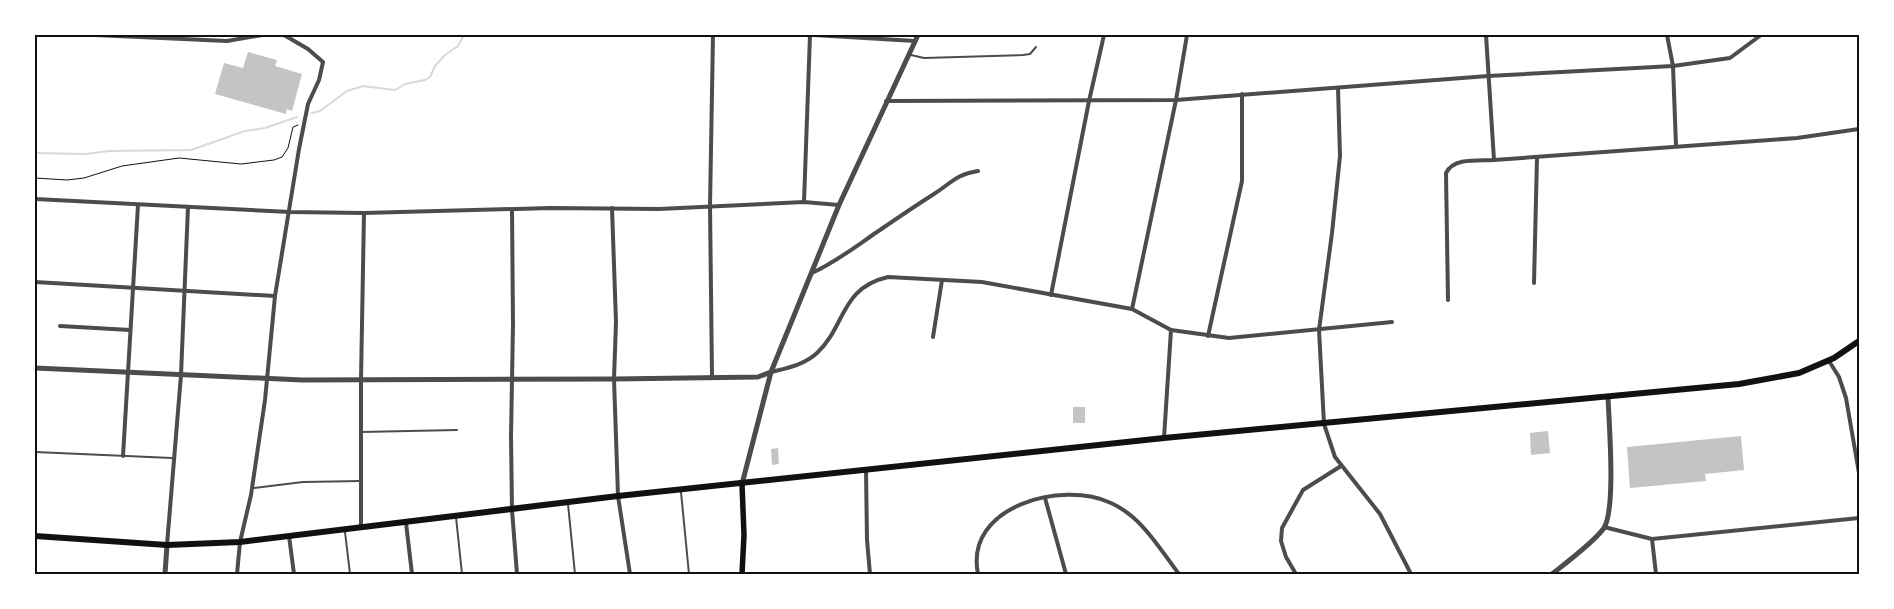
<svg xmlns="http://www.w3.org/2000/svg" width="1894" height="609" font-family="Cabin,sans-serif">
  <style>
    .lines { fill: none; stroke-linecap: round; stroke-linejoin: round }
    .stream { stroke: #d9d9d9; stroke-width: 2 }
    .building { fill: #c4c4c4 }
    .path { stroke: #111; stroke-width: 1 }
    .service { stroke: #4c4c4c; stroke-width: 2 }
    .minor { stroke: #4c4c4c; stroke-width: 4 }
    .tertiary { stroke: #4c4c4c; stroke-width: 5 }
    .secondary { stroke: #111; stroke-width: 5.5 }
    .primary { stroke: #111; stroke-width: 6 }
    .neatline { fill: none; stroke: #111; stroke-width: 2 }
  </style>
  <rect width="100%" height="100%" fill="#fff"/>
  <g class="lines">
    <g class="stream">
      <polyline points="312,113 320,111 347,91 363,86 395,90 405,84 425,80 430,77 435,66 445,55 458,46 464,35"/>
      <polyline points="35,153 86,154 109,151 191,150 245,131 265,128 297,117"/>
    </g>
  </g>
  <g class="building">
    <polygon points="248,52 277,60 275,66 302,74 292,111 287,109 286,114 215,94 224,63 243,68"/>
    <rect x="1073" y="407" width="12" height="16"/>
    <polygon points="1548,431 1550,453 1531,455 1530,433"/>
    <polygon points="1741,436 1744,470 1705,474 1706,481 1630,488 1627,447"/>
    <polygon points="778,448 779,464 772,465 771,449"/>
  </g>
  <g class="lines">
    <polyline class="path" points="35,178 67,180 84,178 122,166 179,158 241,164 274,160 282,157 288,148 293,127 298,125"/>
    <g class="service">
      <polyline points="911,55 924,58 1023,55 1030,54 1036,47"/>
      <polyline points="361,432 457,430"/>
      <polyline points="35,452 172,458"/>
      <polyline points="254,488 303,482 361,481"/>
      <polyline points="681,492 689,574"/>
      <polyline points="568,504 575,574"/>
      <polyline points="456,517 462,574"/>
      <polyline points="345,532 350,574"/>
    </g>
    <g class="minor">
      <polyline points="95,35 227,41 262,35"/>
      <polyline points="814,35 915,41"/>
      <polyline points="1667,35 1673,66 1676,146"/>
      <polyline points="1338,88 1340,156 1332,233 1319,330 1324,424 1335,457 1380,514 1411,574"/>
      <polyline points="886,101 1176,100 1488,76 1673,66 1730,58 1761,35"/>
      <polyline points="1494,160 1797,138 1859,129"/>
      <polyline points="35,199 290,212 364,213 550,208 659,209 804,202 839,205"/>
      <polyline points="804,202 810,35"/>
      <polyline points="612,208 616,322 614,379 618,496 630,574"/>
      <polyline points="512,209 513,324 511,436 512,510 517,574"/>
      <path d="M812,273C836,262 855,247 877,232C896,219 915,206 934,194C951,183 957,174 978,171"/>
      <polyline points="35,282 275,296"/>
      <polyline points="1534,283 1537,157"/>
      <polyline points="1051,295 1089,101 1104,35"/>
      <path d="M1448,300L1446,173C1454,157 1479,161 1494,160L1486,35"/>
      <polyline points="1132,309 1176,100 1187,35"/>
      <polyline points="60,326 130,330"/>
      <polyline points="1208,336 1242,181 1242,94"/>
      <polyline points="933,337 942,280"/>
      <polyline points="1829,361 1839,377 1846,398 1859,473"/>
      <path d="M771,372C787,368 804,365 817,353C846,326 840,288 888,277L982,282L1132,309L1171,330L1229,338L1392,322"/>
      <polyline points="712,377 710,206 713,35"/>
      <polyline points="1164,438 1171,330"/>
      <polyline points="123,456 138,205"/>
      <polyline points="866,470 867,540 870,574"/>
      <polyline points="1045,498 1066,574"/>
      <polyline points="406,523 412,574"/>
      <polyline points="361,527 361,380 364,213"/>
      <polyline points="1604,527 1652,539 1859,518"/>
      <polyline points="289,536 294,574"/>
      <polyline points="1652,539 1656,574"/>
      <polyline points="167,545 181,375 188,207"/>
      <polyline points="237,574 240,542 251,495 265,400 275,296 299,149 308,104 319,80 323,62 308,49 284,35"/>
      <path d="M978,574C964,506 1062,480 1111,503C1142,517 1159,548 1179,574"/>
      <polyline points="1296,574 1286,557 1281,541 1282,528 1303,490 1341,466"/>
    </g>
    <g class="tertiary">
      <polyline points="35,368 302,380 614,379 758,377 771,372"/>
      <polyline points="742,484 771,372 839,205 918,35"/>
      <polyline points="165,574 167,545"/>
      <path d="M1552,574C1566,563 1594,542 1604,528C1616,508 1609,424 1608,397"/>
    </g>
    <polyline class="secondary" points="742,574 744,535 742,484"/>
    <polyline class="primary" points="35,536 167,545 240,542 618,496 1164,438 1739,384 1799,373 1834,358 1859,341"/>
  </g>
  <rect width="1894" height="609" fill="none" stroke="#ffffff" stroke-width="72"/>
  <rect x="36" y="36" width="1822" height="537" class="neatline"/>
</svg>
